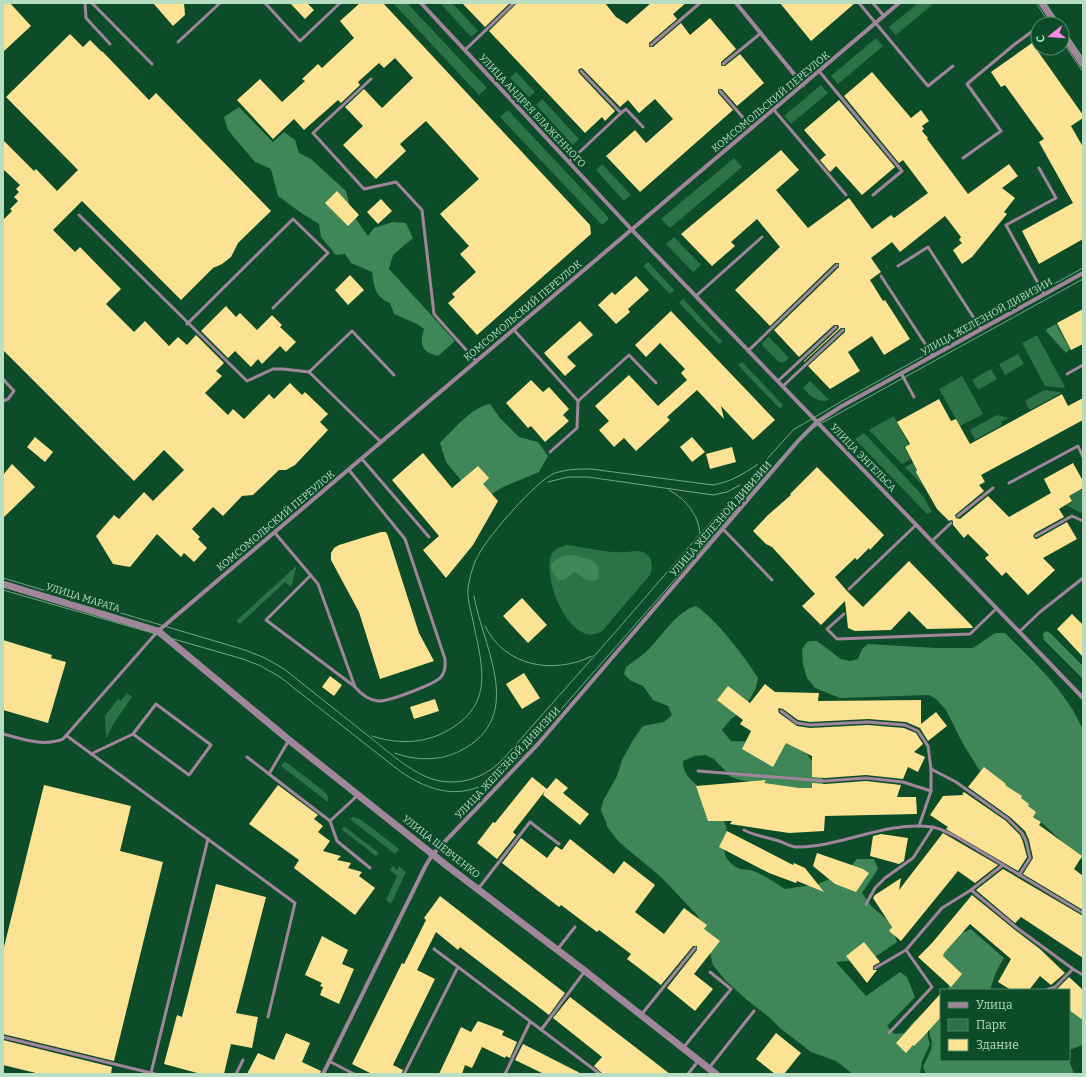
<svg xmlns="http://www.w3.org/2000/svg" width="1086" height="1077" font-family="Bitter,serif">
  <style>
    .green { fill: #2b7246 }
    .forest { fill: #3f8658 }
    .building { fill: #fbe393 }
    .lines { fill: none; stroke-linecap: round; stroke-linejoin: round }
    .service { stroke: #a1859b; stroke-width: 3 }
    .minor { stroke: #a1859b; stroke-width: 4 }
    .tertiary { stroke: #a1859b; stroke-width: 7 }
    .tram { stroke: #76a586; stroke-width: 1 }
    .labels { text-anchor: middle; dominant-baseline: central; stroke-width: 4; stroke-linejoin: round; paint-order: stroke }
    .street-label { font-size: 10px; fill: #b8ddc1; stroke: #0d4c28 }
  </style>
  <rect width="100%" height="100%" fill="#0d4c28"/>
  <g class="green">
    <polygon points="393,3 407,3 487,88 479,95"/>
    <polygon points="440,3 452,3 478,31 471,37"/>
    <polygon points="918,3 934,3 896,35 889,27"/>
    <polygon points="876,38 883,46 838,84 831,76"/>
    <polygon points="516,72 535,92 529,97 510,78"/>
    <polygon points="821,85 828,93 791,124 784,116"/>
    <polygon points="542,99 579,139 573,145 536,105"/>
    <polygon points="508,110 608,217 608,220 602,225 500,117"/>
    <polygon points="734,158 742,167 670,228 661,219"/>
    <polygon points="602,164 631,195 624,201 596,170"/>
    <polygon points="674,237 701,265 693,272 666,244"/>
    <polygon points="648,262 674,290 670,294 643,266"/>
    <polygon points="683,299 722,341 719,344 679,303"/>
    <polygon points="1037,335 1065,387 1064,388 1045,386 1022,343"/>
    <polygon points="769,337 789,358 784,362 779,362 763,346 762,343"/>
    <polygon points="1018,354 1024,364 1005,375 999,364"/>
    <polygon points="742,362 783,405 780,409 738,365"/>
    <polygon points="991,369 997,379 978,390 972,380"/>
    <polygon points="962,376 983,414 960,426 939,389"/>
    <path d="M810,381L829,400C817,403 810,396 803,388Z"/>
    <polygon points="1044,390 1060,392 1061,393 1030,410 1025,401"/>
    <polygon points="997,415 1008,418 1001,422 1002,425 975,440 970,430"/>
    <polygon points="894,416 909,445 904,447 911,459 902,464 869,430"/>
    <polygon points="864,433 923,496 932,512 927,514 855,439"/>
    <polygon points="918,460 926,489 905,467"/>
    <polygon points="1081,489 1083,493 1083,514 1066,505 1072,502 1069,496"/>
    <path d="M567,545C587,548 607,553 626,552C632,552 639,550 645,553C653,557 653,568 650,575C638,589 626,603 614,617C610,621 606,628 602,631C571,651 542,578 551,556C553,549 560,547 567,545Z"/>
    <polygon points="296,566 296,569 291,587 285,582 240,624 236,621"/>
    <polygon points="127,693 132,697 114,723 106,738 105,716 118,699 121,701"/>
    <polygon points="283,763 285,762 290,765 326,793 328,797 328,802 281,766"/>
    <polygon points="353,817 360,819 399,849 395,854 350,819"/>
    <polygon points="344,826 379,853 376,856 342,830"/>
    <polygon points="393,866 397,870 399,866 406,872 391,904 386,900 397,876 390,870"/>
  </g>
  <g class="forest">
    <path d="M239,107L273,142L284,132L295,140L299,153L311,159L346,191L351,212L368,236L374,228L393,222L406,223L413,238L393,255L389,269L455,341L438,356C422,352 419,346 424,329L417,324L394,314L390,303C375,297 374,287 372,272L351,263L345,254L336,255L321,237L319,224L300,212L278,196L271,169L255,162L228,130L224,117Z"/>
    <polygon points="1056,324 1070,349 1066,353 1046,331 1047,329"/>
    <path d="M490,404L500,418L519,437L538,442L548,456L539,472L503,487L487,497L473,495L446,462L440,443C452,431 473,406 490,404Z"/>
    <path d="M572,555C586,559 603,558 598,579C589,586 582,575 574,572L564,580H558L552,571L551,565C556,558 563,555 572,555Z"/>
    <path d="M696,606C718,621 744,656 758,678L756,688L743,711L731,719L722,730L731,741L789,743L807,754L822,775L823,784L820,789L771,787L741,780L731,777L714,759L705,755L695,756L683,761C682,780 706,789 715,804C718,810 724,819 726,826C729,838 719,851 729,861C739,873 745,867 756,872C767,877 776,883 785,889L818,884L846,872L857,859H874L878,869L862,893L872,907L889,921L897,942L872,959L836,962L866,996L900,972L907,977L915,997L887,1026L894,1034L904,1033L914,1021L923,1013L927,1015L928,1038L930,1044L922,1061L920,1074H853L836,1061L811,1052L780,1028L769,1017L747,1000L725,980L713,965L703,925L697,915L661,877L619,842L608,828L601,810L603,801L617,776L622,760L633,740L643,726L664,722L672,715L668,706L653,700L643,686L631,681L624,674L626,667C632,662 640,657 646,652C661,638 676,611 696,606Z"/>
    <polygon points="1046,631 1050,633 1083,666 1083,679 1044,640 1043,634"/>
    <path d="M995,633H1005C1033,661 1068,693 1083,730V861L1041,822L988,784L963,744L946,710L936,699L929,695L840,698L815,688L807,678L803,664L802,649L807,642L812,641H817L841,659L850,661L858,659L862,649L868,644L936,648H973Z"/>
    <polygon points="971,929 1004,958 996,972 990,990 947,990 952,980 930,959 948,939"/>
    <polygon points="941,1003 941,1060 1069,1060 1074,1074 926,1074 923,1067 931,1050 932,1041 930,1036 929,1028"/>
    <polygon points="1069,1010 1083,1012 1083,1045 1069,1050"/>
  </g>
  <g class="building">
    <polygon points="3,3 10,3 31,26 3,52"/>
    <polygon points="153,3 184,3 185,15 173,26"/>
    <polygon points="290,3 307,3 314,10 305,19"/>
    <polygon points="360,3 383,3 590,225 591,234 477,335 448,303 455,297 452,294 476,272 460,254 469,246 440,214 479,179 426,121 400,144 406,151 376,179 343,145 363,126 345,107 364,89 382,108 413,78 395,58 384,68 379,63 358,82 360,85 341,103 338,100 304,130 294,119 273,139 237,100 260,79 282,102 305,81 302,79 318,64 322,68 354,38 340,21"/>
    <polygon points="462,3 510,3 485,27"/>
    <polygon points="517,3 605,3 616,17 627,24 651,3 686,3 673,14 677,19 649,43 649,47 653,47 681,23 690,35 710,18 736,49 721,62 721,66 725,66 740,54 764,83 737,106 722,89 718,89 718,93 733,110 640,192 606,156 635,130 646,143 673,119 655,99 639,113 628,100 620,107 583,69 581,68 578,70 579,73 615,111 605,121 602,117 585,133 489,31"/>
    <polygon points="780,3 855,3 811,41"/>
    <polygon points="70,34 83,47 90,40 102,52 102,51 149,100 156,93 271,211 238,243 231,257 222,264 213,268 181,300 82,201 53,230 75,252 80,247 121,289 106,304 134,332 145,321 169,346 178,337 187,345 196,335 224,363 216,371 222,376 205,393 228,415 233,409 244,419 269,394 274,399 290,383 302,395 305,392 328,414 320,422 328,430 295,465 286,470 279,470 253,495 242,496 223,516 213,507 192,529 200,537 198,539 207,548 194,562 184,553 181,557 157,534 130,567 113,564 96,536 114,515 119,519 144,492 153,501 184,470 164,450 134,481 3,350 3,220 12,211 10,209 18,201 14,197 19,192 16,189 20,185 3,169 3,140 34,171 36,169 57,191 78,170 6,97"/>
    <polygon points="1032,43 1083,115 1083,118 1071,126 1083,147 1083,239 1039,264 1022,231 1073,203 1039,142 1044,139 1005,85 1001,87 991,72"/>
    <polygon points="872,72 911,118 921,110 929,121 922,126 924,129 922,131 928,138 927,139 968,194 1009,164 1018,176 1002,188 1015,198 1004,212 1007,214 972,257 962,264 953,250 962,243 959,240 961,237 945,216 900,252 892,242 871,258 881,272 870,280 883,301 885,300 910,339 884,355 872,336 848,352 860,371 830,389 808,366 845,332 845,328 841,328 804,362 804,361 838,329 839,327 838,325 834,325 799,357 774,330 839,267 839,263 835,263 770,326 735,290 780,247 757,219 731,242 735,246 712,266 681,234 781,150 799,170 776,190 808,228 849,198 872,229 891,215 894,218 928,193 903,160 899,163 844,96"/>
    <polygon points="839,100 895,167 862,195 836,166 830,172 820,160 826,155 804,130"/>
    <polygon points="337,191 359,215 348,226 325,203"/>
    <polygon points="381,199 392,211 378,224 367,212"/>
    <polygon points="350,275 364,290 348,305 335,290"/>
    <polygon points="636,276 649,290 628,309 630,312 616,324 598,305 612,292 615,295"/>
    <polygon points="226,306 236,317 240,313 257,330 272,315 282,325 280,327 296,342 286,352 280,346 262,364 258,359 251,367 235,351 228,358 201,331"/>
    <polygon points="1083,309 1083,344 1071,350 1057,323"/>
    <polygon points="671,311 775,420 753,440 721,406 724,419 697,390 667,417 670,420 636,451 624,438 614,447 599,430 609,421 595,406 629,375 658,406 687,380 681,373 685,369 660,343 646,357 635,345"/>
    <polygon points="580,321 593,335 567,357 576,366 565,376 544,353"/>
    <polygon points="531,380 543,392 549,387 569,409 563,415 569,421 545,442 531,426 528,428 506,403"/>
    <polygon points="1062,394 1068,406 1083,398 1083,420 981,475 985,482 979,485 984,491 955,515 956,518 960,519 988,496 1009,517 1051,493 1044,479 1073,463 1083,481 1083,488 1069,496 1072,501 1059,509 1064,517 1035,533 1033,536 1035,539 1037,539 1067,522 1077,539 1043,558 1055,570 1028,595 1006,572 1002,576 985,558 989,555 968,534 964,538 953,525 953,521 951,520 949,521 937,509 916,472 917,470 905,447 910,444 897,422 939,399 951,421 956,419 970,444"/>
    <polygon points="35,437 53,452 45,462 27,447"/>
    <polygon points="692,437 705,452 692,462 680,447"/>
    <polygon points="732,447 736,462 710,469 706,454"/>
    <polygon points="423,453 452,488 478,466 489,478 483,484 498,501 473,545 446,578 423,550 439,536 392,480"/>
    <polygon points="12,464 35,487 3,518 3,475"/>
    <polygon points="817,467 884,535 870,550 869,548 857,560 855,558 835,577 847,591 863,607 909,561 973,627 972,628 927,629 909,611 891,630 855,631 848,628 845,601 821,625 802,606 815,594 772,547 766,544 753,531 768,515 791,495 790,494"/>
    <polygon points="381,532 386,532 388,536 419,633 434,661 380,679 359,612 331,560 331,553 334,548 339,545"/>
    <polygon points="522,598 547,625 528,643 503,616"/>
    <polygon points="1072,614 1083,625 1083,657 1057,629"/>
    <polygon points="3,640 52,655 51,658 66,662 48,723 3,710"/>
    <polygon points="524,673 540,698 522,709 506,684"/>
    <polygon points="330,676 342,685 334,696 322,687"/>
    <polygon points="765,684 775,692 819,693 818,701 921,700 921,724 936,712 947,726 928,741 920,728 906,722 868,719 810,722 798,720 783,709 779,708 778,710 779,713 797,726 810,728 868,725 904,728 916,733 923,744 914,752 925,757 918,772 908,767 903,779 866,775 825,778 812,777 812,756 786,743 773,767 742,749 751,731 740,724 743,720 717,700 728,686 750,703"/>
    <polygon points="435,699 439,711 414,719 410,707"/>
    <polygon points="984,767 1006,784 1005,785 1022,796 1021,798 1029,804 1028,806 1036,812 1033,817 1041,822 1039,825 1082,856 1074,869 1083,876 1083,910 1023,874 1033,858 1029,840 1025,831 1010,817 968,787"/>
    <polygon points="532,777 547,789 556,778 568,788 563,793 589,814 580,825 543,795 545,791 513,832 516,835 497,859 477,843 493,822 495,823"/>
    <polygon points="766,780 764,783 799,788 812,788 812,783 825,784 866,781 901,785 897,797 916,797 917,814 825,816 824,831 789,833 730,824 732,821 708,821 696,786"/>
    <polygon points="44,785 131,806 120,851 163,862 114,1061 3,1034 3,951"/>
    <polygon points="278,785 318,815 314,819 323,826 318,832 330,841 323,851 341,856 337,860 351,863 348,868 362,872 359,876 375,888 355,915 294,868 299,860 249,824"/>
    <polygon points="964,792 1006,821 1020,835 1023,842 1027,857 1018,871 946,829 948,827 930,815 943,796 964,795 962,794"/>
    <polygon points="727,831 793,865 794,863 805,868 824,892 797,881 796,883 769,873 719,847"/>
    <polygon points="943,833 998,865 975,883 958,871 901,941 889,931 892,927 873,898 875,895 901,878 899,890"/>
    <polygon points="881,834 908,838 904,861 899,864 870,856 873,836"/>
    <polygon points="521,838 547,858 556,846 562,850 570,839 614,874 624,861 655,885 635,912 664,934 684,908 707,925 704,929 720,941 694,974 713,989 695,1011 667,988 697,950 697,946 693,946 661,985 627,959 631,954 599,930 597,932 561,905 559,907 502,863"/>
    <polygon points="817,853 863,869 869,873 856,892 835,884 813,866"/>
    <polygon points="1003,869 1083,916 1083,958 1021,917 1015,923 976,890"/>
    <polygon points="216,884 266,897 236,1013 258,1017 252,1048 231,1044 224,1074 201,1074 164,1064 177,1015 182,1017"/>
    <polygon points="972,895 1015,930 1040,949 1065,973 1051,985 1040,976 1029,990 1011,990 998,982 1011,959 970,924 944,953 943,956 962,974 951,987 918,957 932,943"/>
    <polygon points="440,896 565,993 549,1015 460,947 458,950 436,932 417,970 435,979 393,1065 403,1070 401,1074 372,1074 352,1064 402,963 404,964 426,920 424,918"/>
    <polygon points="322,936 348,950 342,964 354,969 339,1004 320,995 323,987 320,986 322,983 305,975"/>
    <polygon points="864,942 880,962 873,966 873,970 877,970 867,983 846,956"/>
    <polygon points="1069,977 1083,990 1083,1020 1069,1010 1069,990 1056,990"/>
    <polygon points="941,993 941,1017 922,1038 914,1046 913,1045 906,1053 896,1043"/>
    <polygon points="570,997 639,1050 670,1074 603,1074 594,1066 602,1057 553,1018"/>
    <polygon points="478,1021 504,1031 502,1035 517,1042 510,1058 506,1056 505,1058 482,1047 472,1068 465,1065 462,1074 439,1074 461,1027 471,1032"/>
    <polygon points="286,1033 310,1043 302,1062 321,1071 320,1074 247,1074 258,1053 274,1060"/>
    <polygon points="776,1033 801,1053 784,1074 775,1074 756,1059"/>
    <polygon points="3,1040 112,1067 111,1074 40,1074 3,1065"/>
    <polygon points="523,1044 582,1074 544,1074 515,1060"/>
  </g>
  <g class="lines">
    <g class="service">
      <polyline points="85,3 86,18 110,44"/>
      <polyline points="92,3 152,64"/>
      <polyline points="265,3 300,41 340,3"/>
      <polyline points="859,3 928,86 953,66"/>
      <polyline points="873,3 884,16"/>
      <polyline points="1043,24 1051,18"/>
      <polyline points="178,42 220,3"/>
      <polyline points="651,45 700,3"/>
      <polyline points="465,50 514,3"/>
      <polyline points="723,64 761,33"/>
      <polyline points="819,71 902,171 873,195"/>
      <polyline points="371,79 313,133 364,189 396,182 422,210 434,314 476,361"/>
      <polyline points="720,91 752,128"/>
      <polyline points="774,110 846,195"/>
      <polyline points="621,113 626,109 643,127"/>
      <polyline points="963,158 1001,131 967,84 1015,44 1038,27"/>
      <polyline points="569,162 621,113 581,71"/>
      <polyline points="1039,168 1056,198 1006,225 1044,294"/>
      <polyline points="79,215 247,381 273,369 283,369 309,372 381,442"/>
      <polyline points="898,266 928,247 981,329"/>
      <polyline points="881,276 933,356"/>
      <polyline points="696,296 762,237"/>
      <polyline points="187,324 293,219 328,253 273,308"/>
      <polyline points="514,330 578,401 577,428 550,452"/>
      <polyline points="748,351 837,265"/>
      <polyline points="309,372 352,331 394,375"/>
      <polyline points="901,373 914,397"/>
      <polyline points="1067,374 1083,365"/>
      <polyline points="3,379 14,391 8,399 3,401"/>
      <polyline points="778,381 836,327"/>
      <polyline points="783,386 843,330"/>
      <polyline points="578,401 629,355 656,383"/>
      <polyline points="362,459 429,537"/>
      <polyline points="1009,483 1078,446 1083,457"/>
      <polyline points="958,516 993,488"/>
      <polyline points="723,529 772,580"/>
      <path d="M275,533L318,584L355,687C361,694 368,700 378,701C388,702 435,684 441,677C446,671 445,665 445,659L405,539L349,470"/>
      <polyline points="1036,536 1072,516 1083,521"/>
      <polyline points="932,541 951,523"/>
      <polyline points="311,575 266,620 354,686"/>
      <polyline points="849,589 916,525"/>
      <polyline points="844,614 827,629 837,639 970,634 997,608"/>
      <polyline points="1019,632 1040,612 1083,578"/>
      <polyline points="781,711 797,723 810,725 868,722 905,725 918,731 928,746 931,769 931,791 919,826"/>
      <path d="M3,734C23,739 43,747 63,739L158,631"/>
      <polyline points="67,736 295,903 268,1017"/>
      <polyline points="289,740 269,774 330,821 337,841 370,868"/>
      <polyline points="91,754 133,734 156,704 211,745 189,775 133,734"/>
      <polyline points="247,757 269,774"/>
      <polyline points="931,769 956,782 1008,819 1022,833 1026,841 1030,858 1019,875"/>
      <polyline points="698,771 825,781 866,778 903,782 931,791"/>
      <polyline points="330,821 358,795"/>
      <path d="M744,830C755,836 767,837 779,841C785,843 793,848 799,847C844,846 886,821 932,827C940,828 948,833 955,836L1083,913"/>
      <polyline points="478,889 530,822 559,844"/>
      <polyline points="971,890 1017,928 1073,969"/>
      <polyline points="866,904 875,888 885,878 913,858 933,827"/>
      <polyline points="434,949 458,967"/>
      <polyline points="557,950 575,927"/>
      <polyline points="875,968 906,950 942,908 971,890 1003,865"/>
      <polyline points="1046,990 1055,987 1073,969 1083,975"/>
      <polyline points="641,1015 695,948"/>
      <polyline points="541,1030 585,971"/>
      <polyline points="889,1033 932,987 906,950"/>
      <polyline points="3,1037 151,1073"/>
      <polyline points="683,1048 731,989 710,972"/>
      <polyline points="329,1061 354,1074"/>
      <polyline points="709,1068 754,1011"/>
      <polyline points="155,1074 151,1073 208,839"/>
      <polyline points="236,1074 243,1060"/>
      <polyline points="404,1074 458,967 600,1074"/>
      <polyline points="505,1074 530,1022"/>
      <polyline points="688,1074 699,1060"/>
    </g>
    <g class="minor">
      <polyline points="421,3 632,230 1083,698"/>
      <polyline points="736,3 803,85"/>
      <polyline points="158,631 899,3"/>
      <polyline points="323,1074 426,865 433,854 538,744 799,440 817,422 842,406 1083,273"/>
    </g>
    <g class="tertiary">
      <polyline points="1042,3 1056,24"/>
      <polyline points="1062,33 1083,64"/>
      <polyline points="3,584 158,631 289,740 446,865 585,971 716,1074"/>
    </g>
    <g class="tram">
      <polyline points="1036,3 1050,24"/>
      <polyline points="1045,3 1060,24"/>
      <polyline points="1062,27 1083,58"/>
      <polyline points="1062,41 1083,72"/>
      <polyline points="548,482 568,477 588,477 713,495 727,492 740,485"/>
      <path d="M669,490C686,499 701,517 700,538"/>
      <path d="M3,578L245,650L265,658L284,669C313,692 342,715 371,738C390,753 416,777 440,781C464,785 488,776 504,758L618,629L700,534L793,430L842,401L1083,268"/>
      <path d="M3,590L243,659L261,666L280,677L401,772C443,800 476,799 514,763L798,439L813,428L847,409L1083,279"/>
      <path d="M485,626C505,667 554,675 592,656"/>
      <path d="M372,736C396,744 422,744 445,732C496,705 482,666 473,621C471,611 467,599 468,588C470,576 473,564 479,554C489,535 537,480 555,473C567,469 579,469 591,469L713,485C730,482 744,474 758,464"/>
      <path d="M395,753C416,761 440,761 460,751C527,717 483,648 474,596"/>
    </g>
  </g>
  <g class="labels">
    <g class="street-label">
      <text transform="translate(771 102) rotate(-40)">КОМСОМОЛЬСКИЙ ПЕРЕУЛОК</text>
      <text transform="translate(532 111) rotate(47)">УЛИЦА АНДРЕЯ БЛАЖЕННОГО</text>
      <text transform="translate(523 311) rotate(-40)">КОМСОМОЛЬСКИЙ ПЕРЕУЛОК</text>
      <text transform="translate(987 317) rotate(-29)">УЛИЦА ЖЕЛЕЗНОЙ ДИВИЗИИ</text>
      <text transform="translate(863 458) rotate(46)">УЛИЦА ЭНГЕЛЬСА</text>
      <text transform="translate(721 519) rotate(-49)">УЛИЦА ЖЕЛЕЗНОЙ ДИВИЗИИ</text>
      <text transform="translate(276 521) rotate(-40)">КОМСОМОЛЬСКИЙ ПЕРЕУЛОК</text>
      <text transform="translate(83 598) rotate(17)">УЛИЦА МАРАТА</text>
      <text transform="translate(508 763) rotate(-47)">УЛИЦА ЖЕЛЕЗНОЙ ДИВИЗИИ</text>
      <text transform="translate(441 847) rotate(38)">УЛИЦА ШЕВЧЕНКО</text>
    </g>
  </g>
  <rect width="1086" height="1077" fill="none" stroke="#b8ddc1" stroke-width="8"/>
  <rect x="940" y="989" width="130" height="72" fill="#0d4c28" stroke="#518665"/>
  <rect x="948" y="1002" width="20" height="6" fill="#a1859b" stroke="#518665"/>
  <text x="976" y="1009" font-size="12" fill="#b8ddc1">Улица</text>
  <rect x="948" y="1019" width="20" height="12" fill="#2b7246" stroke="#518665"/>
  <text x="976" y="1029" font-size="12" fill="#b8ddc1">Парк</text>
  <rect x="948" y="1039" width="20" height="12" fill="#fbe393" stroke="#518665"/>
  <text x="976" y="1049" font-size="12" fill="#b8ddc1">Здание</text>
  <g transform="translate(1050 36) rotate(253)"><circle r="19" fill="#0d4c28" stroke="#518665"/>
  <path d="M0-3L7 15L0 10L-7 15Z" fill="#f987e8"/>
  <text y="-6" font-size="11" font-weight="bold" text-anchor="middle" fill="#b8ddc1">С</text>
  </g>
</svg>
